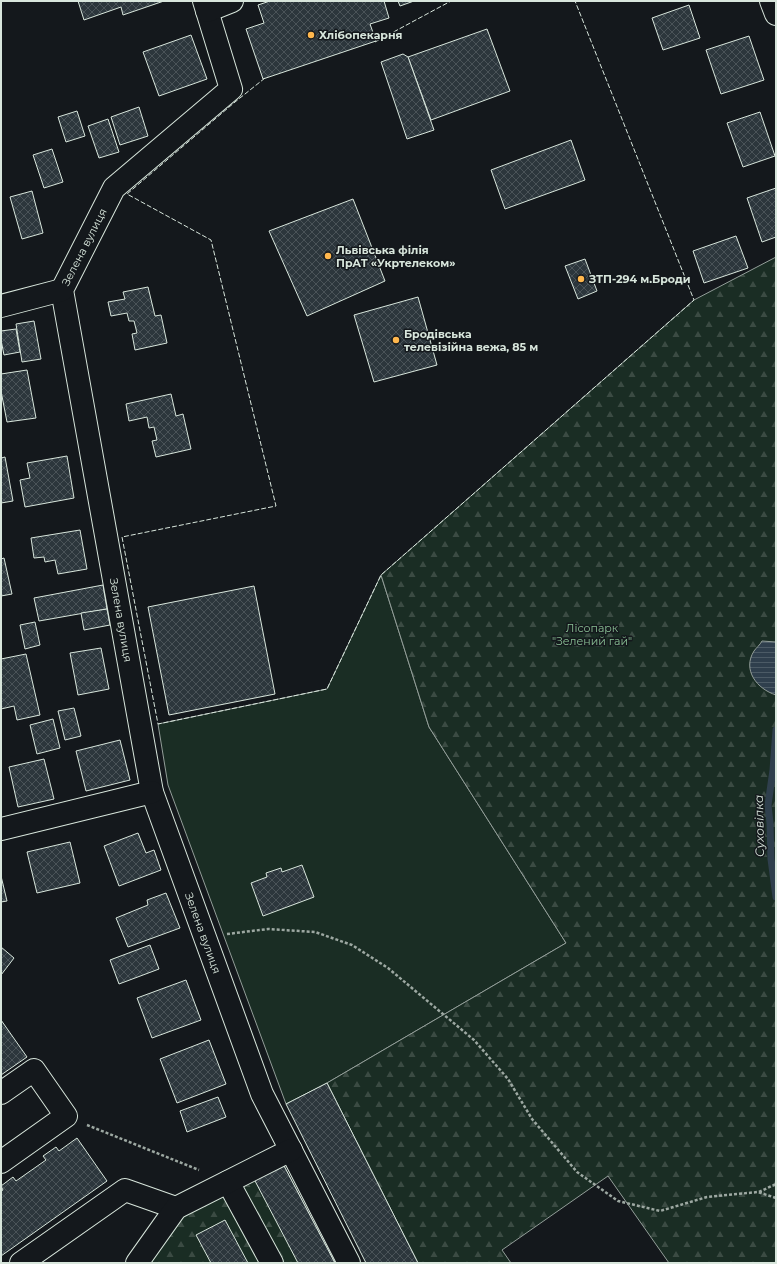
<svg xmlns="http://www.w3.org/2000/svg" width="777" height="1264" font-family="Montserrat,sans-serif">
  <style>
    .grass { fill: #1a2d24; stroke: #939e99 }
    .forest { fill: url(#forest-firs); stroke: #939e99 }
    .water { fill: url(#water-rules); stroke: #939e99 }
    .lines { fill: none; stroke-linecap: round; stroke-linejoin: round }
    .stream { stroke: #2f3f4d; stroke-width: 7 }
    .building { fill: url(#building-cross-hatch); stroke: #d8e6dc }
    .minor-casing { stroke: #d8e6dc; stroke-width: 24 }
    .path { stroke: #9da8a2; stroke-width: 2.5; stroke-dasharray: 3 2; stroke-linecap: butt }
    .minor { stroke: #14181c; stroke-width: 22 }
    .fence { stroke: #d8e6dc; stroke-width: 1; stroke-dasharray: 5 2; stroke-linecap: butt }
    .poi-dot { fill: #ffb74d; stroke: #14181c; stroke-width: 1.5 }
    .labels { text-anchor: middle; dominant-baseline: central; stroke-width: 3; stroke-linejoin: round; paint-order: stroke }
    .poi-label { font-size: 11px; font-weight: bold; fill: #d8e6dc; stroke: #14181c; text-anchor: start }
    .street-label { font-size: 11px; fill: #d8e6dc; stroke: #14181c }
    .park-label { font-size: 11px; fill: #8ac095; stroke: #14181c }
    .water-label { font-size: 12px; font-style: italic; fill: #d8e6dc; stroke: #14181c }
  </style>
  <defs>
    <pattern id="forest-firs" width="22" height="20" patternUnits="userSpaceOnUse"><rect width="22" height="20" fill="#1a2d24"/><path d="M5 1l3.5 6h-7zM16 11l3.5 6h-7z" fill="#3b4b43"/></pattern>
    <pattern id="water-rules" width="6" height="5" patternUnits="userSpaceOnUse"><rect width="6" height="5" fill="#2f3f4d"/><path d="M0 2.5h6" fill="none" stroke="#4c5b66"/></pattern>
    <pattern id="building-cross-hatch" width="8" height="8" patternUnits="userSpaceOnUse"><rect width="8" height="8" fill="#2c363c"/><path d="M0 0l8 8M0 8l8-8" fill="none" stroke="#4a5358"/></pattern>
  </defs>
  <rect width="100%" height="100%" fill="#14181c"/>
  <polygon class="grass" points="381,575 429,727 566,943 327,1083 286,1104 168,785 158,724 327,689"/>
  <g class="forest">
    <polygon points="776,257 776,1263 669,1263 608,1176 502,1250 511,1263 418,1263 327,1083 566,943 429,727 381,575 694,300"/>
    <polygon points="283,1164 335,1263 145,1263 178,1218"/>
  </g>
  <path class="water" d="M762,641L776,642V695C757,689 742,670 754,651C756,648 760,645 762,641Z"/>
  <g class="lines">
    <polyline class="stream" points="776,730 773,770 768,805 770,823 771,859 776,897"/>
  </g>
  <g class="building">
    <polygon points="78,1 164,1 123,15 121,7 84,20"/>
    <polygon points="270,1 384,1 389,18 370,24 376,41 263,79 246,29 264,23 258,5"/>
    <polygon points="398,1 414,1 400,6"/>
    <polygon points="689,5 700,38 663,50 652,18"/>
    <polygon points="487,29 510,91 431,120 408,57"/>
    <polygon points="191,35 207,79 159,96 143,52"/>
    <polygon points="749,36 764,80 721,94 706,50"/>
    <polygon points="403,54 408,57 434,130 407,139 381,62"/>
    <polygon points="139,107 148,136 120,145 111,117"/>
    <polygon points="77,111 85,136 66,142 58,117"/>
    <polygon points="760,112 775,156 743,167 727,123"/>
    <polygon points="108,119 119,152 99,158 88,126"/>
    <polygon points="571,140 585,180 505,209 491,170"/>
    <polygon points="52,149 63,182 44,188 33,155"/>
    <polygon points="776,188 776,237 762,242 747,198"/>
    <polygon points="32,191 43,233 22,239 10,197"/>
    <polygon points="353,199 385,281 307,316 269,231"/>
    <polygon points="736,236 748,268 704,283 693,251"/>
    <polygon points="585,259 597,291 578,299 565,266"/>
    <polygon points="148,287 155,316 161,315 167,343 135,350 132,334 137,333 134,321 129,321 127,313 111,316 108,302 125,299 123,292"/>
    <polygon points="418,297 437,365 374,382 354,315"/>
    <polygon points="34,321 41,359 22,362 16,324"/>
    <polygon points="16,329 20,352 4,355 1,340 1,331"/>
    <polygon points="27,370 36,418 7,422 1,391 1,374"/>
    <polygon points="171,394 176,416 183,414 191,449 156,457 152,441 157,440 154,427 149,428 147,417 129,421 126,404"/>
    <polygon points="67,456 74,498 25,507 20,480 30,478 27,463"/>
    <polygon points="5,457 13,501 1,503 1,458"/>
    <polygon points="80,530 87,569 58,574 55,560 45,562 44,557 34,558 31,538"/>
    <polygon points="4,558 12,594 1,596 1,559"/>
    <polygon points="103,585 107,609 39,621 34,598"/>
    <polygon points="254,586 275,694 169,715 148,607"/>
    <polygon points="107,609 110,625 84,630 81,613"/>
    <polygon points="35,622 40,645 25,649 20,625"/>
    <polygon points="101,648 109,689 78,695 70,653"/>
    <polygon points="26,654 40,715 17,720 14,706 1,709 1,659"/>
    <polygon points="74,708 81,736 65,740 58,711"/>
    <polygon points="53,719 60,748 37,754 30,725"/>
    <polygon points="120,740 130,780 86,791 76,751"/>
    <polygon points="44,759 54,799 18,807 9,767"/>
    <polygon points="138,833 146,853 154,850 161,870 119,886 104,846"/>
    <polygon points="70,842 80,883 37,893 27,852"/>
    <polygon points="302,865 314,897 263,916 251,883 267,877 266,873 281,868 282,872"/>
    <polygon points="1,876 7,901 1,902"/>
    <polygon points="166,893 180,928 128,947 116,918 148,905 147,900"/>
    <polygon points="150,945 159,969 119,984 110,960"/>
    <polygon points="1,947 14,958 1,975"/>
    <polygon points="186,980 201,1020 152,1038 137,998"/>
    <polygon points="1,1020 27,1057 1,1075"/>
    <polygon points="209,1040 226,1084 177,1103 160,1059"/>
    <polygon points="327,1083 418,1263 366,1263 286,1104"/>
    <polygon points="218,1097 226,1117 187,1132 180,1111"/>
    <polygon points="77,1138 107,1181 1,1256 1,1191 3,1190 1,1186 13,1177 16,1181 46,1160 43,1156 56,1147 59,1151"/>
    <polygon points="283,1164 335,1263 298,1263 254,1179"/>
    <polygon points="225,1220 248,1263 211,1263 196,1235"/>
  </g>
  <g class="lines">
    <g class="minor-casing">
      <g id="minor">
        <polyline points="204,1 231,89 114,188 62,290 152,792 262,1094 349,1263"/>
        <polyline points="771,1 776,14"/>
        <polyline points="207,11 232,1"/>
        <polyline points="1,306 62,290"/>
        <polyline points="1,829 152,792"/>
        <polyline points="1,1093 34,1070 66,1116 1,1162"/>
        <polyline points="228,1182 272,1263"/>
        <polyline points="21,1263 125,1190 176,1208"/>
        <polyline points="137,1263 176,1208 291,1150"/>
      </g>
    </g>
    <g class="path">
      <polyline points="227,934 268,929 315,932 352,945 388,968 474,1040 508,1079 532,1119 577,1172 618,1201 660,1211 707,1197 758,1192 776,1198"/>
      <polyline points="87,1125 199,1170"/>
      <polyline points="759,1192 776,1184"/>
    </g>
    <use href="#minor" class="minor"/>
    <g class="fence">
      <polyline points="375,42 451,1"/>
      <polyline points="265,78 235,102 127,194 211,240 276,506 122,537 158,724 327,689 381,575 694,300 575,1"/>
    </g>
  </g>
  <g class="poi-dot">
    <circle cx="311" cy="35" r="4"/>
    <circle cx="328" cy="256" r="4"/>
    <circle cx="581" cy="279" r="4"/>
    <circle cx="396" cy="340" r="4"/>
  </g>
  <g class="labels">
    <g class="poi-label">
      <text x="319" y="35">Хлібопекарня</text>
      <text x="336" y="250">Львівська філія<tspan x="336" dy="13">ПрАТ «Укртелеком»</tspan></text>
      <text x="589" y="279">ЗТП-294 м.Броди</text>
      <text x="404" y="334">Бродівська<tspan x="404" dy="13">телевізійна вежа, 85 м</tspan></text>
    </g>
    <g class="street-label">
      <text transform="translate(84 247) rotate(-63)">Зелена вулиця</text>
      <text transform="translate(121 620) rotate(80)">Зелена вулиця</text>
      <text transform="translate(203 933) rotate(70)">Зелена вулиця</text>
    </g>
    <g class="park-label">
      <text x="592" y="628">Лісопарк<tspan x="592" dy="13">"Зелений гай"</tspan></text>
    </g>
    <g class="water-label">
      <text transform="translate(759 826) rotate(-91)">Суховілка</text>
    </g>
  </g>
  <rect width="777" height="1264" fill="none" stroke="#d8e6dc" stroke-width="4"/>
</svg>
